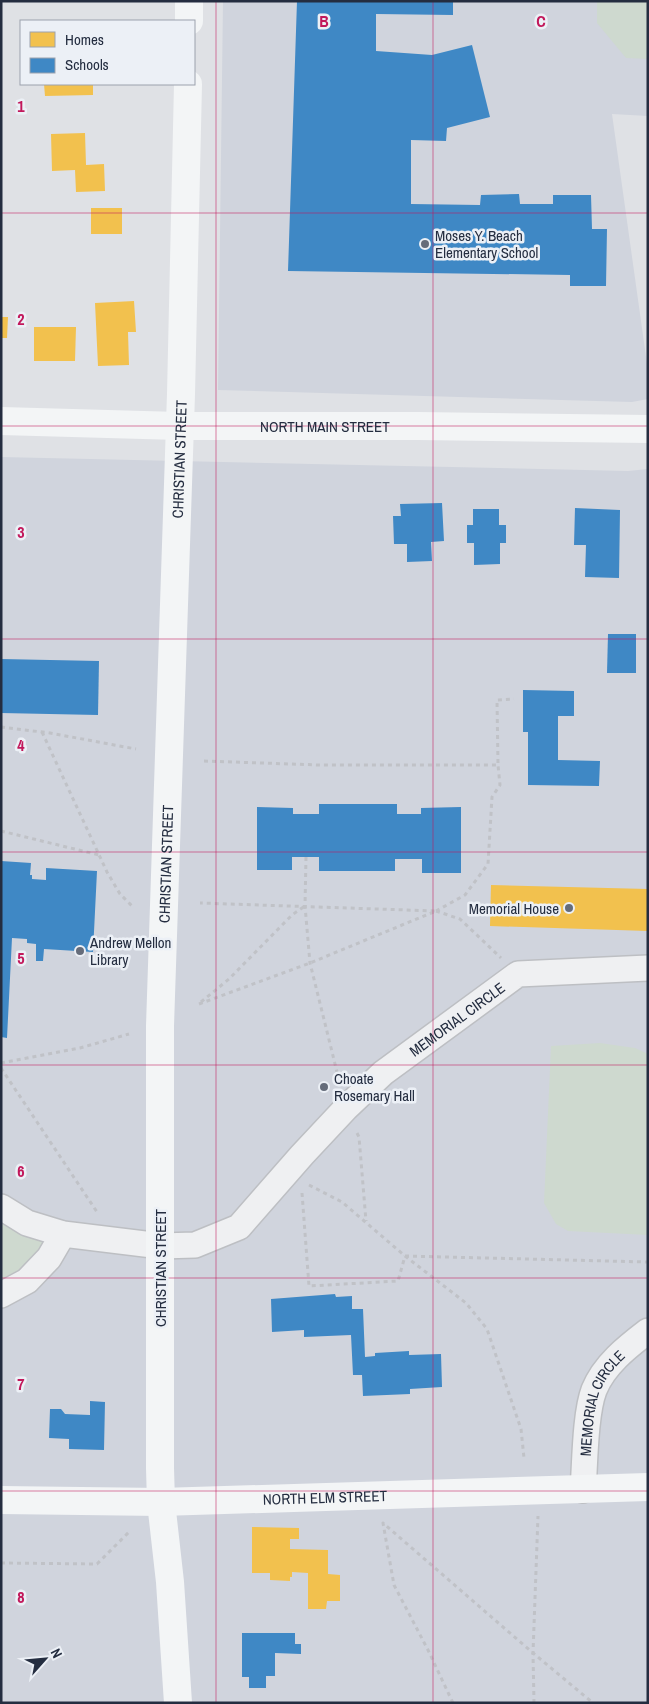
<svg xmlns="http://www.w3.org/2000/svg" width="649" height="1704" font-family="'Archivo Narrow',sans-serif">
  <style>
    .built { fill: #d0d4dd }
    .green { fill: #ced9cf }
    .homes { fill: #f2c14e }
    .schools { fill: #3f88c5 }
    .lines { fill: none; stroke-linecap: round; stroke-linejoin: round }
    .street-casing { stroke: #bdbfc3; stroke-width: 28 }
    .path { stroke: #c0c2c7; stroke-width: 3; stroke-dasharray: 4 4; stroke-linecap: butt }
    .street { stroke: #eff0f2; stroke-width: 25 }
    .secondary { stroke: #f3f5f6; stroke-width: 28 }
    .grid { fill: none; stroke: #c2185b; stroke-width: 1; stroke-opacity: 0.55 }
    .poi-dot { fill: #656c7a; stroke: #ecf0f6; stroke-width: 2 }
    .labels { text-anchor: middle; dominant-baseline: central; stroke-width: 5; stroke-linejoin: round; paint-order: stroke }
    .poi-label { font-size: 15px; fill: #242d40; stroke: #ecf0f6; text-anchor: start }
    .street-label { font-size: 15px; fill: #242d40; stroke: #ecf0f6 }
    .grid-label { font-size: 16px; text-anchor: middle; font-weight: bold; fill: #c2185b; stroke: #ecf0f6; stroke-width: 5; stroke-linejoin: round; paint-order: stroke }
  </style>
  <rect width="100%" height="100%" fill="#dfe1e5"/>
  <g class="built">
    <polygon points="223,1 648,1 648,116 612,114 648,371 648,399 632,402 218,390"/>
    <polygon points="1,457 628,471 648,469 648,1703 1,1703"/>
  </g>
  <g class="green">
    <polygon points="597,1 648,1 648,59 626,58 597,23"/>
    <polygon points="600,1043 635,1048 648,1054 648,1235 568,1231 556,1224 544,1203 551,1046"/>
    <polygon points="1,1202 58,1242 1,1293"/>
  </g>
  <g class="homes">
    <polygon points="44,84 93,84 93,95 45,96"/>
    <polygon points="85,133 86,165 104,164 105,191 76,192 75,170 52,171 51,134"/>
    <rect x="91" y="208" width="31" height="26"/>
    <polygon points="134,301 136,332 128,332 129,365 98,366 95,303"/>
    <polygon points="1,317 8,317 7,338 1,338"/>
    <polygon points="34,327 76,327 75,361 34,361"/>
    <polygon points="491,885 648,889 648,931 490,926"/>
    <polygon points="252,1527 299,1528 299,1539 290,1539 290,1549 328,1550 328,1574 340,1575 340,1601 327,1601 326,1609 308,1609 308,1573 292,1572 292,1577 290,1577 290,1581 270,1580 270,1573 252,1573"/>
  </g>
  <g class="schools">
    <polygon points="297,1 453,1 453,15 376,14 376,51 432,55 472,45 490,117 447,128 446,141 411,140 411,204 480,205 481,195 519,194 520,204 553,204 553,195 591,195 592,229 607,229 606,286 570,286 570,275 288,271"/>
    <polygon points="442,503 444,541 431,542 432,561 407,562 407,544 394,544 393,516 401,516 400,504"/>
    <polygon points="575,508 620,510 619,578 585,577 586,545 574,545"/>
    <polygon points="473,509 499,509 499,525 506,525 506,543 500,543 500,564 474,565 474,543 467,543 467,525 473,525"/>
    <polygon points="608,634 636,634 636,673 607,673"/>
    <polygon points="1,659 99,661 98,715 1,713"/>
    <polygon points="523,690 574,691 574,716 558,716 558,760 600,761 599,786 528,785 528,732 523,732"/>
    <polygon points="319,804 397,804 397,814 421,814 421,808 461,807 461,873 422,873 422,859 395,859 395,871 319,871 319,857 292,857 292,870 257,870 257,807 293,808 293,814 319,814"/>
    <polygon points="1,861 31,863 30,875 32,875 32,879 46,880 46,868 97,871 93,952 44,949 43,961 36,961 36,944 27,943 27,939 12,938 7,1038 1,1037"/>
    <polygon points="335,1294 336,1297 352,1296 352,1309 363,1309 365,1357 375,1356 375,1353 409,1351 409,1355 441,1354 442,1387 410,1389 410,1394 363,1396 362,1375 353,1375 351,1335 304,1337 304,1330 272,1332 271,1299"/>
    <polygon points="90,1401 105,1402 104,1450 69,1449 69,1439 49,1438 50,1409 61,1409 65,1414 90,1415"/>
    <polygon points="242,1633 295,1633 295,1644 301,1644 301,1654 275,1653 275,1676 266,1676 266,1688 249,1688 249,1677 242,1677"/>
  </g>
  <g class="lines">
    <g class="street-casing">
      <g id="street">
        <path id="s1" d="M1,1207L27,1223L63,1234L161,1246L195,1245L239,1227L302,1155L346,1108L383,1073L518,974L648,968"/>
        <polyline points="1,1295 27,1281 49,1258 63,1234"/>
        <path id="s2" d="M583,1490C585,1463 585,1414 594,1390C604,1365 627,1347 648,1331"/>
      </g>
    </g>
    <g class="path">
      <polyline points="1,727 50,733 136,749"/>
      <polyline points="42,732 107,872 120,894 132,906"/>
      <polyline points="204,761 319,765 498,765 497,700 514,699"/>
      <polyline points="1,831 99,855"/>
      <polyline points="306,857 305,906 310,963 339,1080"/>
      <polyline points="436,911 465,895 488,864 492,797 500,785 498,765"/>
      <polyline points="436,911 460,919 501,958"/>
      <polyline points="201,1002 229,979 292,915 305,906"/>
      <polyline points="199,1004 310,963 436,911 200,903"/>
      <polyline points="1,1063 80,1048 129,1034"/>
      <polyline points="1,1068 97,1212"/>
      <polyline points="357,1133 359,1137 366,1221"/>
      <polyline points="309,1185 342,1202 405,1256 466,1303 487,1329 521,1429 524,1458"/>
      <polyline points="302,1193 309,1286 398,1281 405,1256"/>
      <polyline points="405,1256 648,1262"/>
      <polyline points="1,1563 97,1564 129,1532"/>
      <polyline points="453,1703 428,1650 394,1585 383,1523 533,1653 593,1703"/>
      <polyline points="534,1703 533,1653 538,1516"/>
    </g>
    <use href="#street" class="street"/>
    <g class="secondary">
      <polyline points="189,21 189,1"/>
      <path id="s3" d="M1,421L179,426H418L648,429"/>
      <path id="s4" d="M1,1500L161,1502L648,1487"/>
      <path id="s5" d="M178,1703L170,1582L161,1502L160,1468V1026L181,394L188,84"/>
    </g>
  </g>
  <path class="grid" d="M216,1V1703M433,1V1703M1,213H648M1,426H648M1,639H648M1,852H648M1,1065H648M1,1278H648M1,1491H648"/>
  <g class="poi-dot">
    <circle cx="425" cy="244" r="5"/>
    <circle cx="569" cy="908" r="5"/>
    <circle cx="80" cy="951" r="5"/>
    <circle cx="324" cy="1087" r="5"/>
  </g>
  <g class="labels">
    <g class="poi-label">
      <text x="435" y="235">Moses Y. Beach<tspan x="435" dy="17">Elementary School</tspan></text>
      <text x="559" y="908" text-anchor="end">Memorial House</text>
      <text x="90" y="942">Andrew Mellon<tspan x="90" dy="17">Library</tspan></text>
      <text x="334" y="1078">Choate<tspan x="334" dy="17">Rosemary Hall</tspan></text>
    </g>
    <g class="street-label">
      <text stroke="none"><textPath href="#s3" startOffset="324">NORTH MAIN STREET</textPath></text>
      <text stroke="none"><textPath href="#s5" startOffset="1245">CHRISTIAN STREET</textPath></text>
      <text stroke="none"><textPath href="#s5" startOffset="840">CHRISTIAN STREET</textPath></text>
      <text stroke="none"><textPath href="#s1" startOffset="551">MEMORIAL CIRCLE</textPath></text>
      <text transform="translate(160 1268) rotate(-90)">CHRISTIAN STREET</text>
      <text stroke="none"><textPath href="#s2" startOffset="91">MEMORIAL CIRCLE</textPath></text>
      <text stroke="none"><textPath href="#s4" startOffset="324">NORTH ELM STREET</textPath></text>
    </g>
  </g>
  <g class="grid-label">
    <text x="324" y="27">B</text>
    <text x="541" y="27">C</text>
    <text x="21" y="112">1</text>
    <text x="21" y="325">2</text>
    <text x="21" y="538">3</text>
    <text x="21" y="751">4</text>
    <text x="21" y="964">5</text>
    <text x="21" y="1177">6</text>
    <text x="21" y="1390">7</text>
    <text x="21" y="1603">8</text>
  </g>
  <rect width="649" height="1704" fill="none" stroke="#242d40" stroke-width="5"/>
  <rect x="20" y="20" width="175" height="65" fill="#ecf0f6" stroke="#9ca2ad"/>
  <rect x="30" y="32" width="25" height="15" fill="#f2c14e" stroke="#9ca2ad"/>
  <text x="65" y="45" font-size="15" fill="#242d40">Homes</text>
  <rect x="30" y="58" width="25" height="15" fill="#3f88c5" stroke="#9ca2ad"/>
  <text x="65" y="70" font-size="15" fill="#242d40">Schools</text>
  <g transform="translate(45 1659) rotate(63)" stroke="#ecf0f6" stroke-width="4" paint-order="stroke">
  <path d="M0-4L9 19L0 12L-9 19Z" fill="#242d40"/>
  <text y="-8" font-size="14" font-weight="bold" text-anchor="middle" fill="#242d40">N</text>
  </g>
</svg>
